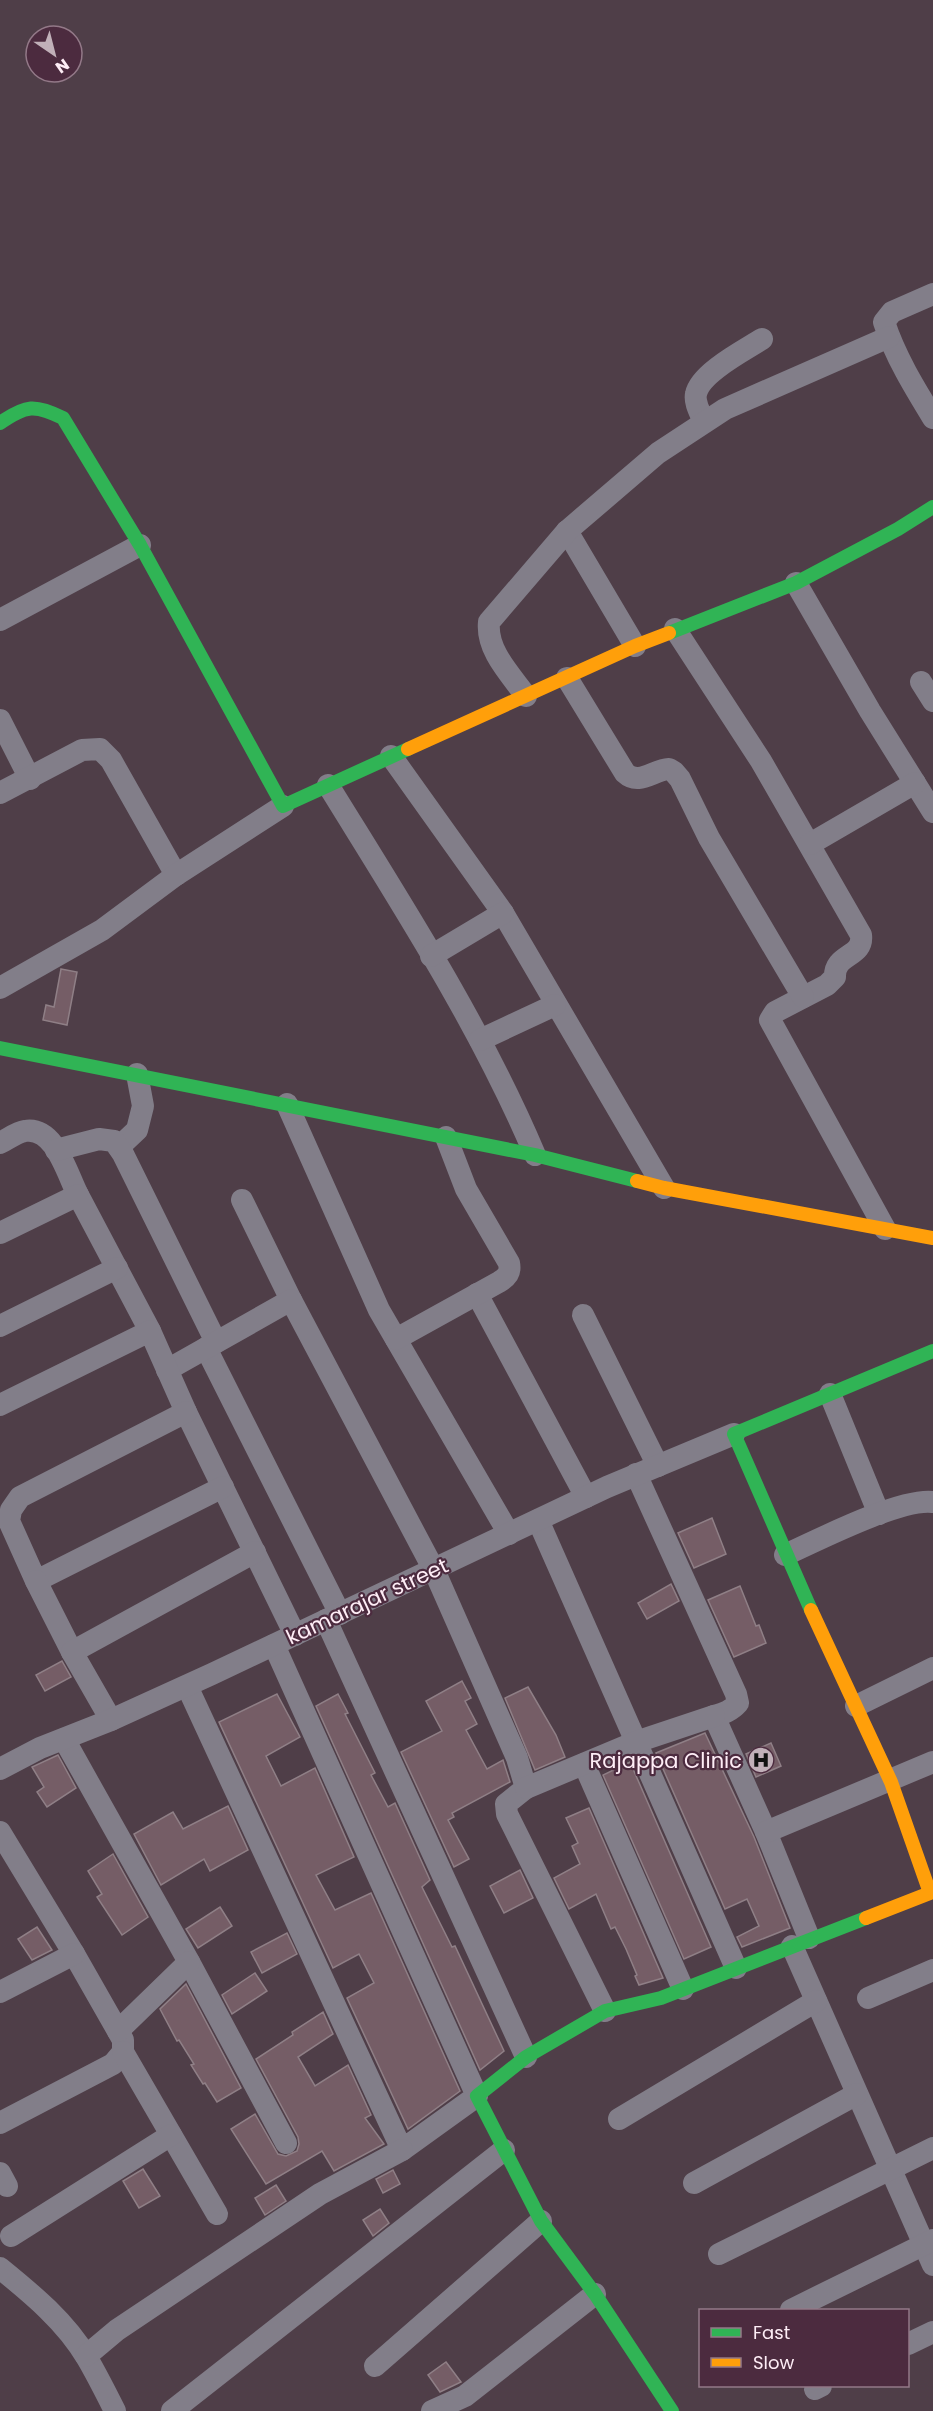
<svg xmlns="http://www.w3.org/2000/svg" width="933" height="2411" font-family="Poppins,sans-serif">
  <style>
    .building { fill: #755d66; stroke: #8f7f86; stroke-width: 1.5 }
    .lines { fill: none; stroke-linecap: round; stroke-linejoin: round }
    .street { stroke: #827e89; stroke-width: 22 }
    .fast { stroke: #30b455; stroke-width: 14 }
    .slow { stroke: #ff9f0a; stroke-width: 14 }
    .labels { text-anchor: middle; dominant-baseline: central; stroke-width: 4.5; stroke-linejoin: round; paint-order: stroke }
    .street-label { font-size: 21px; fill: #feedf6; stroke: #4c2b3f }
    .poi-label { font-size: 21px; fill: #feedf6; stroke: #4c2b3f; text-anchor: end }
  </style>
  <rect width="100%" height="100%" fill="#4f3e48"/>
  <g class="building">
    <polygon points="61,969 77,972 67,1025 43,1020 46,1005 54,1007"/>
    <polygon points="712,1518 726,1554 694,1568 678,1533"/>
    <polygon points="671,1584 679,1601 647,1619 638,1603"/>
    <polygon points="740,1586 756,1626 759,1625 766,1643 734,1657 708,1600"/>
    <polygon points="62,1661 71,1677 45,1691 36,1675"/>
    <polygon points="462,1681 471,1698 465,1701 477,1724 466,1730 487,1769 503,1760 510,1782 452,1813 454,1817 448,1820 469,1859 454,1867 401,1752 442,1731 426,1701"/>
    <polygon points="528,1687 556,1735 565,1757 535,1770 505,1698"/>
    <polygon points="277,1694 300,1737 266,1756 281,1786 315,1768 354,1857 316,1875 335,1910 371,1893 460,2091 408,2129 347,1998 374,1983 359,1954 333,1968 219,1722"/>
    <polygon points="338,1694 348,1713 345,1714 375,1773 371,1775 388,1807 395,1803 430,1880 422,1887 452,1947 455,1946 504,2051 480,2070 316,1706"/>
    <polygon points="705,1733 754,1837 790,1928 742,1947 737,1937 759,1926 747,1899 725,1909 656,1753"/>
    <polygon points="771,1743 781,1766 756,1777 746,1754"/>
    <polygon points="58,1755 76,1788 47,1807 37,1792 44,1787 32,1767"/>
    <polygon points="630,1762 711,1947 684,1959 603,1775"/>
    <polygon points="228,1806 248,1850 210,1871 204,1859 161,1885 134,1834 173,1812 183,1829"/>
    <polygon points="589,1808 663,1978 639,1985 635,1976 637,1975 626,1949 615,1927 611,1929 596,1894 569,1909 554,1878 580,1864 572,1846 578,1843 566,1818"/>
    <polygon points="113,1854 148,1917 122,1935 97,1897 102,1894 88,1871"/>
    <polygon points="520,1870 533,1898 504,1913 490,1886"/>
    <polygon points="220,1907 232,1926 198,1948 186,1929"/>
    <polygon points="37,1927 52,1950 32,1960 18,1939"/>
    <polygon points="287,1933 297,1954 262,1973 251,1952"/>
    <polygon points="255,1973 267,1991 232,2014 222,1995"/>
    <polygon points="186,1984 241,2088 217,2102 205,2083 203,2084 191,2065 194,2064 179,2040 177,2041 160,2009"/>
    <polygon points="323,2012 333,2034 298,2057 315,2086 348,2065 371,2115 365,2118 384,2144 334,2171 322,2151 266,2184 231,2129 255,2114 278,2154 286,2156 297,2151 299,2144 298,2137 256,2059 293,2035 292,2032"/>
    <polygon points="143,2169 160,2196 139,2208 123,2181"/>
    <polygon points="393,2170 400,2184 383,2193 376,2179"/>
    <polygon points="276,2185 286,2201 265,2215 255,2198"/>
    <polygon points="380,2209 389,2223 373,2236 363,2220"/>
    <polygon points="446,2362 461,2382 440,2392 428,2375"/>
  </g>
  <g class="lines">
    <g class="street">
      <path d="M933,294L892,312L884,322C895,356 914,387 933,418"/>
      <path d="M704,422C701,414 694,403 696,394C700,373 745,350 762,339"/>
      <polyline points="567,531 635,646"/>
      <polyline points="796,583 870,711 933,812"/>
      <polyline points="0,620 140,545"/>
      <path d="M675,629L761,761L861,935C864,958 834,953 835,977L827,985L775,1012L770,1020L885,1229"/>
      <path d="M567,678L625,773C639,786 653,770 669,769L674,772L680,779L709,838L803,997"/>
      <polyline points="921,682 933,701"/>
      <path d="M526,696C510,674 486,650 489,622L567,531L658,453L725,409L889,337"/>
      <polyline points="0,720 30,779"/>
      <polyline points="391,756 503,913 664,1188"/>
      <path d="M328,785C402,905 480,1025 535,1155"/>
      <polyline points="0,793 82,750 100,749 111,760 176,875"/>
      <polyline points="810,844 915,783"/>
      <polyline points="431,956 503,913"/>
      <polyline points="0,988 102,930 176,875 283,806"/>
      <polyline points="480,1040 555,1005"/>
      <polyline points="287,1104 379,1310 509,1534"/>
      <path d="M0,1143C8,1139 17,1132 25,1131C55,1126 67,1174 78,1195"/>
      <polyline points="119,1147 137,1130 143,1106 137,1074"/>
      <polyline points="56,1150 99,1139 114,1141 123,1154 216,1342"/>
      <polyline points="242,1200 291,1300"/>
      <polyline points="0,1233 78,1195 150,1331"/>
      <polyline points="477,1294 586,1497"/>
      <polyline points="583,1315 658,1466"/>
      <polyline points="0,1326 117,1268"/>
      <path d="M396,1339L499,1282C507,1277 511,1273 509,1263L466,1189L446,1137"/>
      <polyline points="206,1348 340,1614"/>
      <polyline points="167,1370 291,1300 434,1570 517,1758 526,1788 506,1804 507,1814 605,2011"/>
      <polyline points="830,1394 879,1514"/>
      <polyline points="0,1405 150,1331 186,1412 295,1635"/>
      <polyline points="186,1412 20,1497 11,1510 9,1521 36,1581 223,1487"/>
      <path d="M636,1474L736,1694L738,1703C731,1711 724,1713 714,1716L766,1832L809,1938"/>
      <polyline points="538,1520 736,1968"/>
      <path d="M785,1555C818,1540 900,1498 933,1502"/>
      <polyline points="36,1581 72,1652"/>
      <polyline points="326,1620 526,2057"/>
      <polyline points="187,1686 402,2150 477,2096 274,1645"/>
      <polyline points="856,1706 933,1668"/>
      <polyline points="111,1720 72,1652 255,1552"/>
      <polyline points="64,1739 189,1962 286,2143"/>
      <polyline points="584,1764 683,1989"/>
      <polyline points="0,1769 40,1748 111,1720 212,1674 607,1487 734,1434"/>
      <polyline points="526,1788 636,1742 714,1716"/>
      <polyline points="0,1832 74,1954 123,2040 123,2052 113,2064 0,2123"/>
      <polyline points="766,1832 933,1762"/>
      <polyline points="792,1946 933,2265"/>
      <polyline points="0,1992 74,1954"/>
      <polyline points="868,1998 933,1970"/>
      <polyline points="118,2031 189,1962"/>
      <polyline points="123,2052 217,2214"/>
      <polyline points="619,2119 816,2001"/>
      <polyline points="0,2173 7,2186"/>
      <polyline points="694,2183 857,2094"/>
      <polyline points="11,2236 171,2135"/>
      <polyline points="719,2254 933,2148"/>
      <path d="M0,2268C32,2294 66,2322 87,2358C97,2375 106,2393 115,2411"/>
      <polyline points="791,2310 933,2240"/>
      <polyline points="908,2344 933,2332"/>
      <polyline points="86,2356 117,2330 320,2194 402,2150"/>
      <polyline points="375,2366 541,2221"/>
      <polyline points="815,2389 821,2386"/>
      <polyline points="172,2411 504,2150"/>
      <polyline points="432,2411 465,2396 595,2294"/>
    </g>
    <g class="fast">
      <path d="M0,423C26,405 35,404 63,418L140,545L283,806L408,749"/>
      <polyline points="669,633 796,583 898,529 933,507"/>
      <polyline points="0,1048 535,1155 637,1181"/>
      <polyline points="811,1610 734,1434 933,1351"/>
      <polyline points="672,2411 595,2294 541,2221 477,2096 526,2057 605,2011 661,1998 866,1918"/>
    </g>
    <g class="slow">
      <polyline points="408,749 635,646 669,633"/>
      <polyline points="637,1181 664,1188 933,1238"/>
      <polyline points="811,1610 891,1782 930,1893 866,1918"/>
    </g>
  </g>
  <defs>
    <g id="hospital-disc" transform="scale(1.35)"><circle r="9.5" fill="#c1b0b9" stroke="#4c2b3f"/><path d="M-5-5h3v3.5h4V-5h3V5h-3V1.5h-4V5h-3Z" fill="#111"/></g>
  </defs>
  <g fill-rule="evenodd">
    <use href="#hospital-disc" x="761" y="1760"/>
  </g>
  <g class="labels">
    <g class="street-label">
      <text transform="translate(367 1601) rotate(-25)">kamarajar street</text>
    </g>
    <g class="poi-label">
      <text x="742" y="1760">Rajappa Clinic</text>
    </g>
  </g>
  <rect x="699" y="2309" width="210" height="78" fill="#4c2b3f" stroke="#937988" stroke-width="1.5"/>
  <rect x="711" y="2328" width="30" height="9" fill="#30b455" stroke="#937988" stroke-width="1.5"/>
  <text x="753" y="2339" font-size="18" fill="#feedf6">Fast</text>
  <rect x="711" y="2358" width="30" height="9" fill="#ff9f0a" stroke="#937988" stroke-width="1.5"/>
  <text x="753" y="2369" font-size="18" fill="#feedf6">Slow</text>
  <g transform="translate(54 54) rotate(145)"><circle r="28" fill="#4c2b3f" stroke="#937988" stroke-width="1.5"/>
  <path d="M0-4.5L10 22L0 15L-10 22Z" fill="#c1b0b9"/>
  <text y="-9" font-size="16" font-weight="bold" text-anchor="middle" fill="#feedf6">N</text>
  </g>
</svg>
